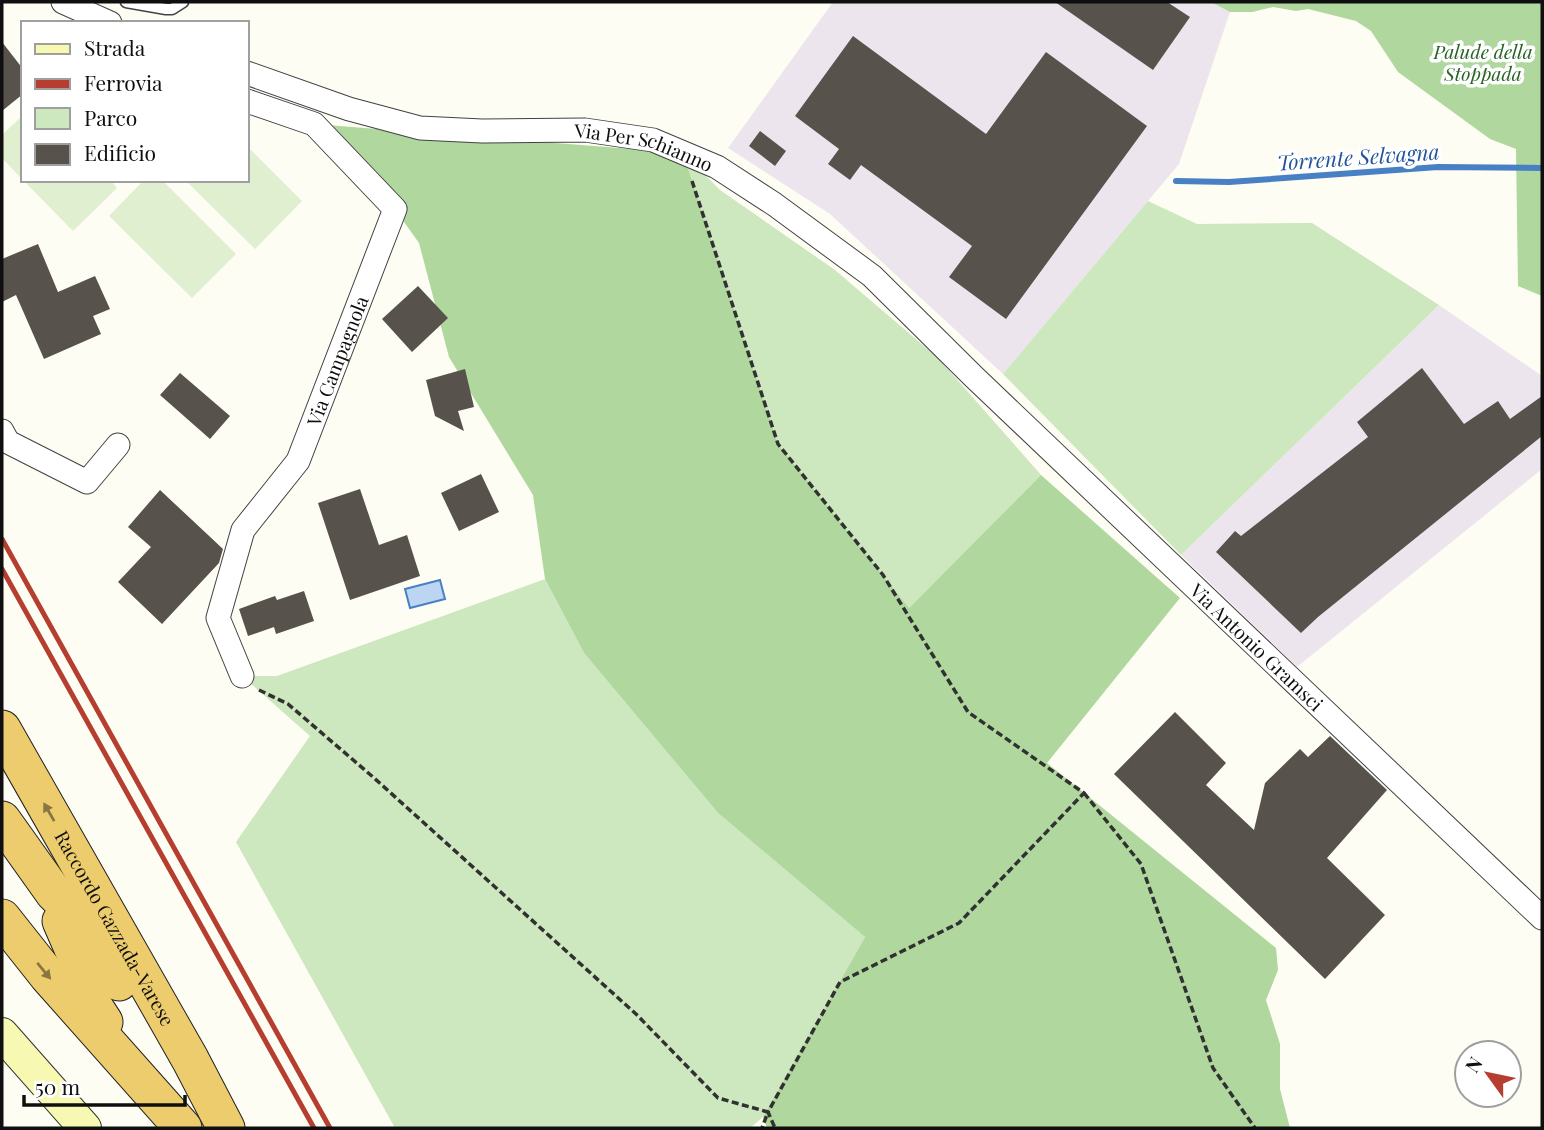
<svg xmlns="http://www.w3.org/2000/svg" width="1544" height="1130" font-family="'Playfair Display',serif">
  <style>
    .industrial { fill: #ede5ed }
    .green { fill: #cde7be }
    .forest { fill: #afd79e }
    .pitch { fill: #dfefcf }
    .water { fill: #bbd5f2; stroke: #4780c4; stroke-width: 2 }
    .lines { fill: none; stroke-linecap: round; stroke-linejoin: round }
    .stream { stroke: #4780c4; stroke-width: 6 }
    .building { fill: #57524c }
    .service-casing { stroke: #424242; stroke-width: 13 }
    .minor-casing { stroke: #424242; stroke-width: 25 }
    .secondary-casing { stroke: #313131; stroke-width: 34 }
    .trunk-casing { stroke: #202020; stroke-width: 39 }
    .path { stroke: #313131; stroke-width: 3.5; stroke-dasharray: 7 3.5; stroke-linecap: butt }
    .service { stroke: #fff; stroke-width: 10 }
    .minor { stroke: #fff; stroke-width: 23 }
    .secondary { stroke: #f7f9b2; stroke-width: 32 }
    .trunk { stroke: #eccc6c; stroke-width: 37 }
    .rail { stroke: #b63e30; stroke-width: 5 }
    .oneway { fill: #897742 }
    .labels { text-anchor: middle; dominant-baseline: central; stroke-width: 7; stroke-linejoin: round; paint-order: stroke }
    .park-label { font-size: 19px; font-style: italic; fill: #276323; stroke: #fff }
    .street-label { font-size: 19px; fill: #0f0f0f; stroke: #fff }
    .water-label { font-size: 21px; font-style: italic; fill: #205399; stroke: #fff }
  </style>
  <rect width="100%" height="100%" fill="#fefdf3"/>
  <g class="industrial">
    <polygon points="833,2 1211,2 1230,12 1179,164 1003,374 830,214 728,148"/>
    <polygon points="1439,305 1542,376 1542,469 1297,667 1181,555"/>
  </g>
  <g class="green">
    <polygon points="683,153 720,190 835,270 938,358 1041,475 909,608 778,444"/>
    <polygon points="1148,201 1197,224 1312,223 1439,305 1181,555 1003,374"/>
    <polygon points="545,579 584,653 718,813 865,937 763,1117 750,1128 395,1128 236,842 310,736 242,676 277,676"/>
  </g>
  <g class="forest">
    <polygon points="1211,2 1542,2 1542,296 1518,286 1516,149 1490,139 1398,72 1371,31 1356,21 1308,9 1296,11 1273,7 1252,12 1230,12"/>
    <polygon points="314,124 683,153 778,444 909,608 1041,475 1180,598 1047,763 1276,948 1278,970 1266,1000 1280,1044 1280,1089 1290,1128 767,1128 763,1117 865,937 718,813 584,653 545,579 533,495 449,357 419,243 365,167"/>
  </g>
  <g class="pitch">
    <polygon points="23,115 23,180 2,158 2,135"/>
    <polygon points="247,146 302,201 255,249 185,180 247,180"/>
    <polygon points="23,180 110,180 117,188 73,231"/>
    <polygon points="144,180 162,180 236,254 192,298 109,216"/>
  </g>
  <polygon class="water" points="440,580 445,599 410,608 405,589"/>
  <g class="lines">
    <polyline class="stream" points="1176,181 1229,182 1438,167 1542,168"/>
  </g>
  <g class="building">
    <polygon points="1055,2 1167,2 1190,17 1153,70"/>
    <polygon points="853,36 986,134 1046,52 1147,126 1006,319 949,277 972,246 861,165 850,180 828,164 839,149 795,116"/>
    <polygon points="2,42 23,69 23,94 2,111"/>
    <polygon points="760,131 786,151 775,166 749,146"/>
    <polygon points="38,244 58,292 95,276 110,309 93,316 101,334 44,359 16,295 2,302 2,259"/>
    <polygon points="418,286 448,318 412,352 382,319"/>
    <polygon points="1422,368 1464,424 1498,401 1510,419 1542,396 1542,436 1318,617 1301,633 1216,552 1235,531 1241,536 1368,437 1357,422"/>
    <polygon points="465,369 474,407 458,411 464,431 435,416 426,380"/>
    <polygon points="180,373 230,416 210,439 160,395"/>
    <polygon points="481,474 499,512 459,531 441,493"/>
    <polygon points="360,489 379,545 407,535 420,576 350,600 318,503"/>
    <polygon points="160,490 223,549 219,563 162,624 118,582 151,547 128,527"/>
    <polygon points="304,591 314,621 276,634 274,627 248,636 239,609 275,596 277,600"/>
    <polygon points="1175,712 1226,763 1206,785 1254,830 1265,783 1300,749 1308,757 1330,736 1387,790 1327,858 1385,915 1325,979 1114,774"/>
  </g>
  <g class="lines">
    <g class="service-casing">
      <polyline id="service" points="126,2 166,9 172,9 183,2"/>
    </g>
    <g class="minor-casing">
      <g id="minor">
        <polyline points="63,2 110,23"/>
        <path id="s1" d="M247,73L349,109L420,128L482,131L585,130L653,140L717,167L774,204L872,276L973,376L1542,918"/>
        <polyline points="2,431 8,442 87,482 118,445"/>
        <path id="s2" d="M242,676L218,618L243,530L298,461L395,209L314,124L247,101"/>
      </g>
    </g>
    <g class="secondary-casing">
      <polyline id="secondary" points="2,1034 85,1128"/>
    </g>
    <g class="trunk-casing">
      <g id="trunk">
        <path id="s3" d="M2,729L190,1059L226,1128"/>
        <polyline points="2,820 54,893 69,908 87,932 119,982"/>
        <polyline points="2,918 48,976 183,1128"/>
        <polyline points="61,921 74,951 91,1002 104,1022"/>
      </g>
    </g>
    <g class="path">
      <polyline points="692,181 778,444 883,575 968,712 1084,793 959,923 840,982 768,1112 775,1128"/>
      <polyline points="259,690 288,704 373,777 636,1014 718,1098 768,1112 762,1128"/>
      <polyline points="1084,793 1141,864 1213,1068 1255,1128"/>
    </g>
    <use href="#service" class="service"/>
    <use href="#minor" class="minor"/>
    <use href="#secondary" class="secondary"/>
    <use href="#trunk" class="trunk"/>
    <g class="rail">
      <polyline points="2,539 330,1128"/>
      <polyline points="2,569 314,1128"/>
    </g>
  </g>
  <defs><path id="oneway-solid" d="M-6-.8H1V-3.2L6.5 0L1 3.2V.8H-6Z" transform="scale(1.75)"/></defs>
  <g class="oneway">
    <use href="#oneway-solid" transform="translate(49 812) rotate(-120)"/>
    <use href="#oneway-solid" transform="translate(44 971) rotate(50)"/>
  </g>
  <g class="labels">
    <g class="park-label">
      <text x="1483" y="51">Palude della<tspan x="1483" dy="22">Stoppada</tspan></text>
    </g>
    <g class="street-label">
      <text stroke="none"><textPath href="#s1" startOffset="408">Via Per Schianno</textPath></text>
      <text stroke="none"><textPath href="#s2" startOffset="350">Via Campagnola</textPath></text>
      <text stroke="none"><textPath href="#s1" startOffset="1209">Via Antonio Gramsci</textPath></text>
      <text stroke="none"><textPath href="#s3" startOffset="229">Raccordo Gazzada-Varese</textPath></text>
    </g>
    <g class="water-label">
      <text transform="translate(1358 156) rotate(-4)">Torrente Selvagna</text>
    </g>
  </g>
  <rect width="1544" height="1130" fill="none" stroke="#0f0f0f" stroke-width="7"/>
  <rect x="21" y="21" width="228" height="161" fill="#ffffff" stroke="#9f9f9f" stroke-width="2"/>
  <rect x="35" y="44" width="35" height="10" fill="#f7f9b2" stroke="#9f9f9f" stroke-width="2"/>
  <text x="84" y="56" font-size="21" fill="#0f0f0f">Strada</text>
  <rect x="35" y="79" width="35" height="10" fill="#b63e30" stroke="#9f9f9f" stroke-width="2"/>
  <text x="84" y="91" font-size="21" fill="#0f0f0f">Ferrovia</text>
  <rect x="35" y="108" width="35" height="21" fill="#cde7be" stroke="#9f9f9f" stroke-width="2"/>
  <text x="84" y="126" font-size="21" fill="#0f0f0f">Parco</text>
  <rect x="35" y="144" width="35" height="21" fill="#57524c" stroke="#9f9f9f" stroke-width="2"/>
  <text x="84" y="161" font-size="21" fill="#0f0f0f">Edificio</text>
  <g transform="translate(1488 1074) rotate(303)"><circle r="33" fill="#ffffff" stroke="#9f9f9f" stroke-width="2"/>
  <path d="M0-5L12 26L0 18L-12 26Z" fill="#b63e30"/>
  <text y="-10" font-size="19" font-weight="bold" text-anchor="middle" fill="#0f0f0f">N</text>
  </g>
  <path d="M24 1095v10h161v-10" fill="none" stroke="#0f0f0f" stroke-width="3.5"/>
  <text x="35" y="1095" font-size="21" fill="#0f0f0f" stroke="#ffffff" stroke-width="5" paint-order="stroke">50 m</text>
</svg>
